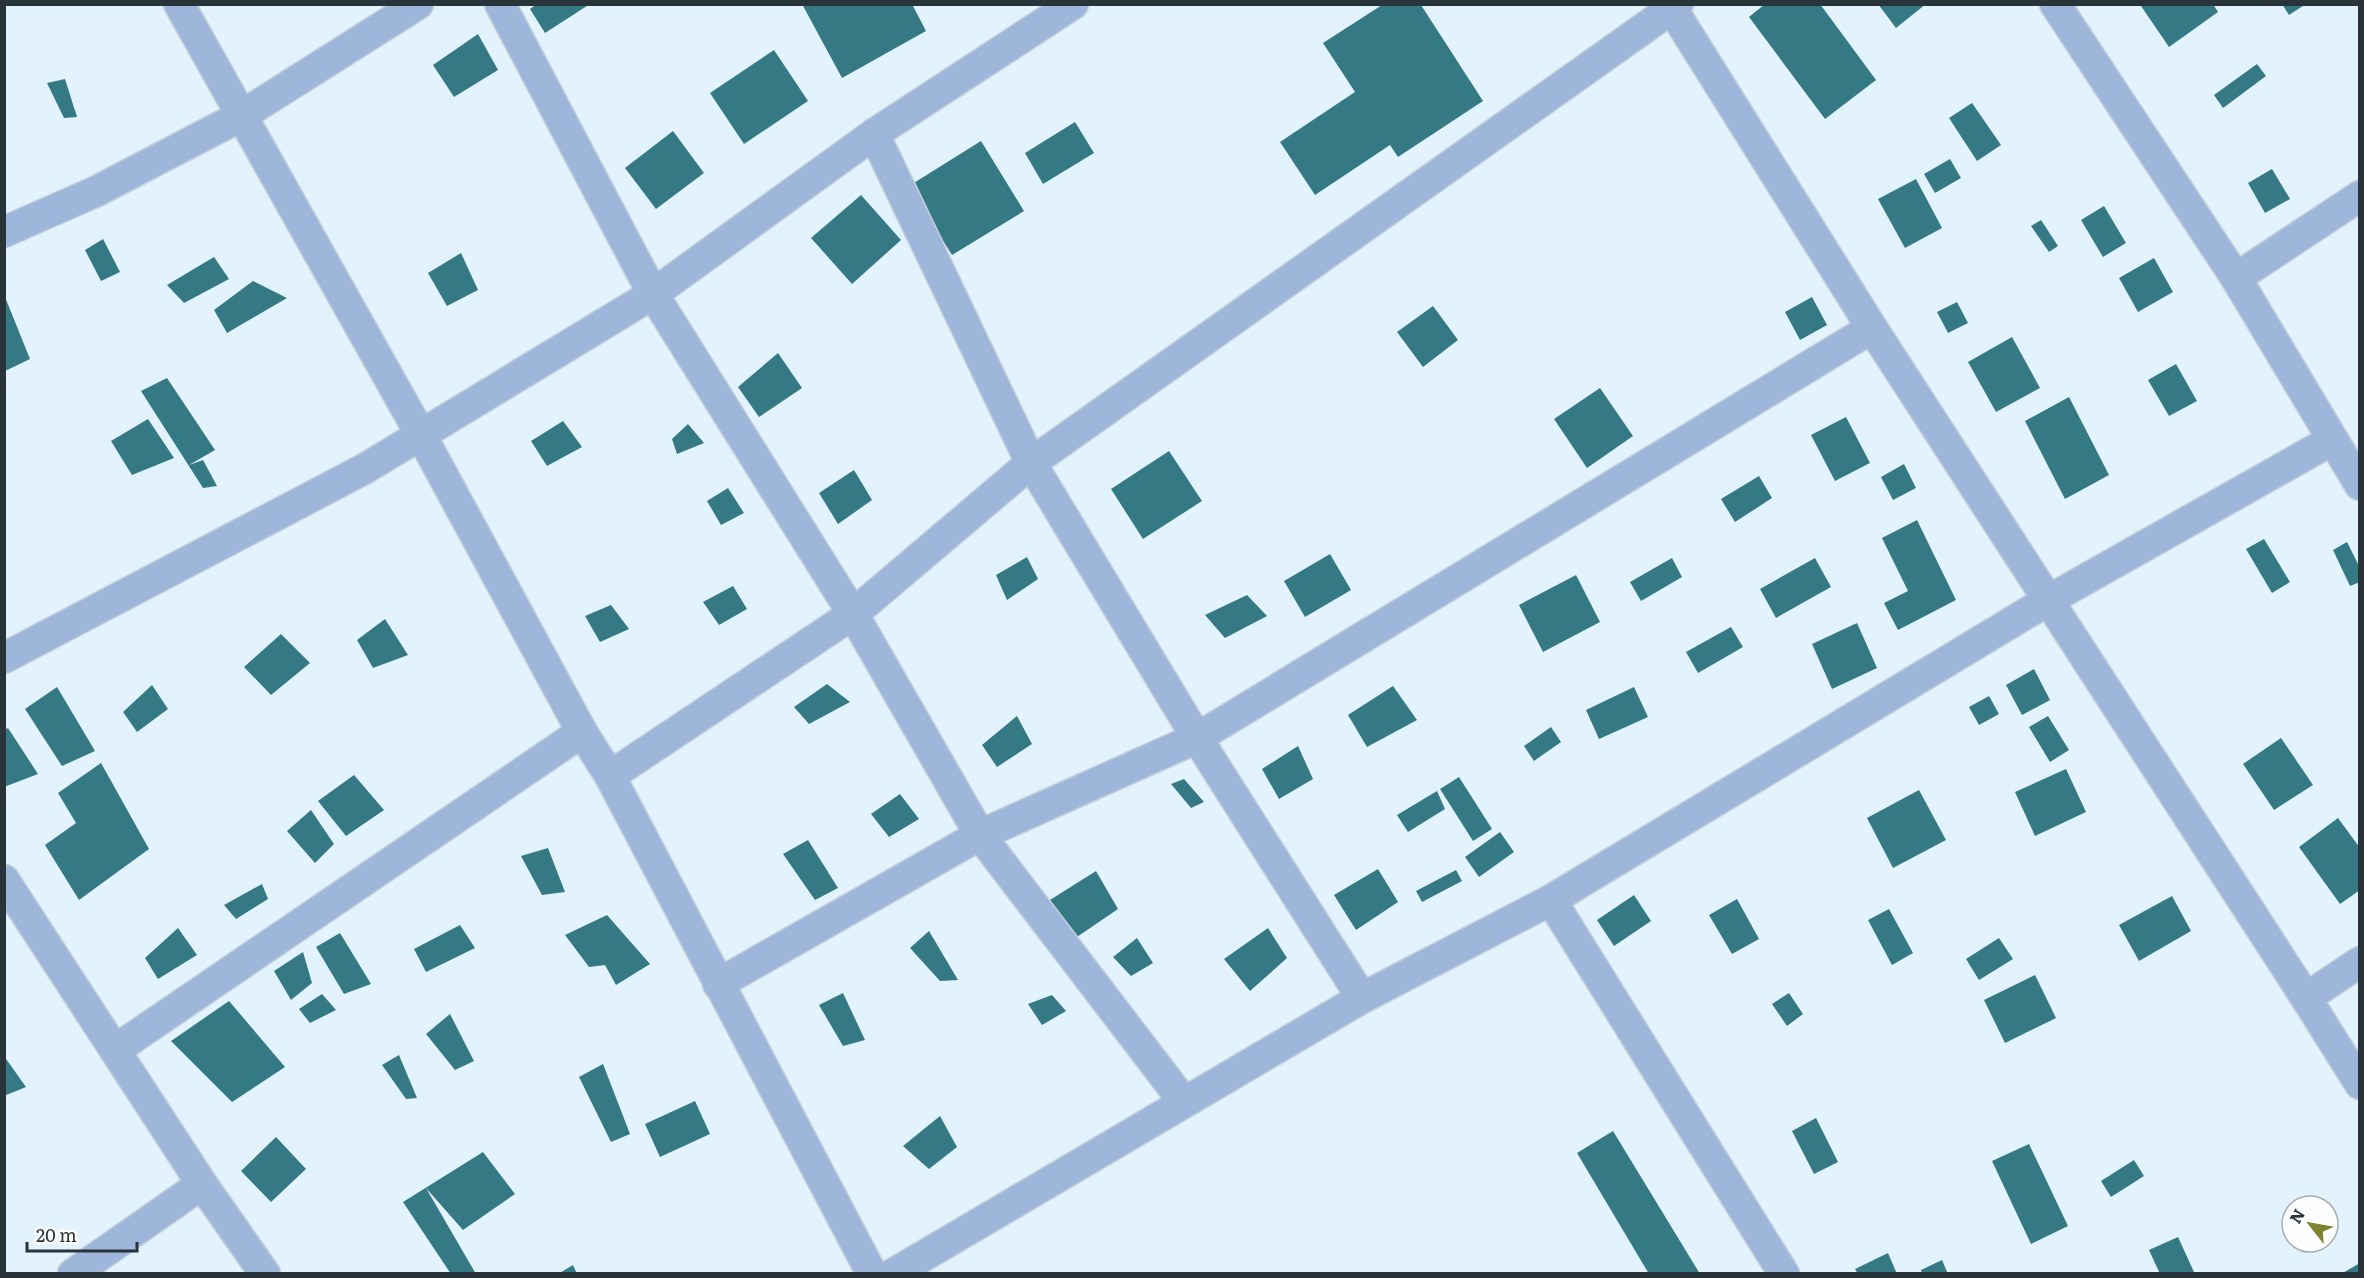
<svg xmlns="http://www.w3.org/2000/svg" width="2364" height="1278" font-family="Literata,serif">
  <style>
    .building { fill: #357985 }
    .lines { fill: none; stroke-linecap: round; stroke-linejoin: round }
    .street-casing { stroke: #c2d0da; stroke-width: 33 }
    .street { stroke: #9fb6db; stroke-width: 30 }
  </style>
  <rect width="100%" height="100%" fill="#e3f3fd"/>
  <g class="building">
    <polygon points="537,4 590,4 545,33 530,9"/>
    <polygon points="802,4 912,4 926,31 842,78"/>
    <polygon points="1765,4 1820,4 1876,80 1825,119 1749,17"/>
    <polygon points="1878,4 1926,4 1896,28"/>
    <polygon points="2144,4 2213,4 2218,12 2169,47 2141,6"/>
    <polygon points="2282,4 2306,4 2289,15"/>
    <polygon points="1382,5 1421,5 1483,101 1398,157 1390,145 1315,195 1280,142 1355,92 1323,43"/>
    <polygon points="478,34 498,70 454,97 433,65"/>
    <polygon points="774,50 808,101 744,144 710,93"/>
    <polygon points="2257,64 2266,76 2223,108 2214,95"/>
    <polygon points="65,79 77,117 64,118 47,83"/>
    <polygon points="1972,103 2001,145 1977,161 1949,118"/>
    <polygon points="1075,122 1094,153 1043,184 1025,153"/>
    <polygon points="673,131 704,173 656,209 625,168"/>
    <polygon points="981,141 1024,211 952,255 909,186"/>
    <polygon points="1950,159 1961,178 1935,193 1924,174"/>
    <polygon points="2272,169 2290,199 2265,213 2248,183"/>
    <polygon points="1916,179 1942,228 1905,248 1878,199"/>
    <polygon points="861,195 901,240 852,284 811,238"/>
    <polygon points="2104,206 2126,243 2103,257 2081,220"/>
    <polygon points="2041,220 2058,246 2049,252 2031,226"/>
    <polygon points="103,239 120,272 101,281 85,250"/>
    <polygon points="461,253 478,290 447,306 428,273"/>
    <polygon points="214,257 229,279 184,303 167,285"/>
    <polygon points="2154,258 2173,292 2138,312 2119,278"/>
    <polygon points="253,281 287,298 227,333 214,310"/>
    <polygon points="5,297 30,359 5,371"/>
    <polygon points="1812,297 1827,325 1800,340 1785,312"/>
    <polygon points="1957,302 1968,323 1948,333 1937,312"/>
    <polygon points="1433,306 1458,340 1423,367 1397,332"/>
    <polygon points="2012,337 2040,388 1996,412 1968,362"/>
    <polygon points="778,353 802,388 759,417 738,387"/>
    <polygon points="2176,364 2197,401 2169,416 2148,380"/>
    <polygon points="167,378 215,450 189,465 203,460 217,486 203,488 141,391"/>
    <polygon points="1600,388 1633,436 1587,468 1554,419"/>
    <polygon points="2069,397 2109,475 2065,499 2025,421"/>
    <polygon points="1846,417 1870,463 1835,481 1811,435"/>
    <polygon points="148,419 174,458 132,475 111,441"/>
    <polygon points="563,421 582,447 547,466 531,441"/>
    <polygon points="688,424 704,443 677,454 672,439"/>
    <polygon points="1169,451 1202,501 1143,539 1111,489"/>
    <polygon points="1904,464 1916,488 1893,500 1881,477"/>
    <polygon points="854,470 872,500 838,524 819,493"/>
    <polygon points="1759,476 1772,498 1735,522 1721,499"/>
    <polygon points="728,488 744,513 721,525 707,501"/>
    <polygon points="1917,520 1956,600 1898,630 1884,603 1908,591 1882,538"/>
    <polygon points="2264,539 2290,582 2272,593 2246,549"/>
    <polygon points="2347,542 2360,568 2360,582 2350,586 2333,550"/>
    <polygon points="1330,554 1351,590 1305,617 1284,581"/>
    <polygon points="1027,557 1038,579 1007,600 996,575"/>
    <polygon points="1672,558 1682,577 1641,601 1630,582"/>
    <polygon points="1815,558 1831,587 1776,618 1760,589"/>
    <polygon points="1576,575 1600,622 1543,652 1519,605"/>
    <polygon points="733,586 747,609 719,625 703,602"/>
    <polygon points="1247,595 1267,616 1225,638 1205,615"/>
    <polygon points="611,605 629,629 600,642 585,616"/>
    <polygon points="385,619 408,655 373,668 357,640"/>
    <polygon points="1857,623 1877,668 1832,689 1812,644"/>
    <polygon points="1731,627 1743,647 1698,673 1686,652"/>
    <polygon points="281,634 310,663 271,695 244,667"/>
    <polygon points="2034,669 2050,700 2022,715 2006,685"/>
    <polygon points="827,684 850,702 809,724 794,707"/>
    <polygon points="152,685 168,709 137,732 123,712"/>
    <polygon points="1393,686 1417,720 1367,747 1348,715"/>
    <polygon points="57,687 95,751 62,766 25,709"/>
    <polygon points="1634,687 1648,717 1599,739 1586,710"/>
    <polygon points="1989,696 1999,714 1979,725 1969,707"/>
    <polygon points="1017,716 1032,744 997,767 982,745"/>
    <polygon points="2048,716 2069,750 2050,762 2029,727"/>
    <polygon points="1551,727 1561,742 1534,761 1524,746"/>
    <polygon points="8,728 38,774 4,787 4,730"/>
    <polygon points="2281,738 2313,785 2274,810 2243,764"/>
    <polygon points="1298,746 1313,779 1279,799 1262,769"/>
    <polygon points="101,763 149,849 79,900 45,845 76,823 58,793"/>
    <polygon points="2066,769 2086,812 2035,836 2015,792"/>
    <polygon points="354,775 384,810 346,836 318,801"/>
    <polygon points="1459,777 1492,829 1473,841 1440,789"/>
    <polygon points="1184,779 1204,802 1191,808 1171,784"/>
    <polygon points="1919,790 1946,840 1893,868 1867,818"/>
    <polygon points="1437,791 1445,809 1408,832 1397,815"/>
    <polygon points="900,794 919,819 889,837 871,814"/>
    <polygon points="311,810 334,844 315,863 287,831"/>
    <polygon points="2338,818 2360,848 2360,890 2340,904 2299,847"/>
    <polygon points="1500,832 1514,852 1479,877 1465,857"/>
    <polygon points="808,840 838,888 815,900 783,854"/>
    <polygon points="548,848 565,892 542,895 521,856"/>
    <polygon points="1378,869 1398,902 1356,930 1334,895"/>
    <polygon points="1456,870 1462,881 1422,902 1416,891"/>
    <polygon points="1096,871 1118,909 1074,939 1050,900"/>
    <polygon points="262,884 268,899 236,919 224,905"/>
    <polygon points="1634,895 1651,921 1614,946 1597,920"/>
    <polygon points="2172,896 2191,931 2139,961 2119,925"/>
    <polygon points="1737,899 1759,939 1732,954 1709,915"/>
    <polygon points="1889,909 1913,953 1892,965 1868,920"/>
    <polygon points="607,915 650,964 616,985 605,965 589,967 565,935"/>
    <polygon points="460,925 475,948 426,972 414,949"/>
    <polygon points="178,928 197,955 158,979 145,958"/>
    <polygon points="1268,928 1287,958 1250,991 1224,959"/>
    <polygon points="929,931 958,980 940,981 910,948"/>
    <polygon points="340,933 371,984 344,994 316,947"/>
    <polygon points="1137,938 1153,963 1131,976 1113,957"/>
    <polygon points="1999,938 2013,959 1979,980 1966,959"/>
    <polygon points="303,952 312,983 291,1000 274,971"/>
    <polygon points="2035,975 2056,1018 2005,1043 1984,1000"/>
    <polygon points="843,993 865,1040 843,1046 819,1005"/>
    <polygon points="1789,993 1803,1014 1787,1026 1772,1004"/>
    <polygon points="322,994 336,1010 310,1023 299,1009"/>
    <polygon points="1052,995 1066,1011 1042,1025 1028,1004"/>
    <polygon points="229,1001 285,1067 232,1102 171,1041"/>
    <polygon points="450,1014 474,1061 455,1070 426,1034"/>
    <polygon points="399,1055 417,1098 406,1099 382,1065"/>
    <polygon points="4,1056 26,1087 4,1096"/>
    <polygon points="603,1064 630,1134 611,1142 579,1077"/>
    <polygon points="695,1101 710,1134 660,1157 645,1124"/>
    <polygon points="940,1116 957,1147 929,1169 903,1146"/>
    <polygon points="1816,1118 1838,1162 1814,1174 1792,1131"/>
    <polygon points="1613,1131 1700,1274 1649,1274 1577,1153"/>
    <polygon points="276,1137 306,1169 271,1202 241,1171"/>
    <polygon points="2029,1144 2068,1226 2031,1244 1992,1161"/>
    <polygon points="483,1152 515,1194 463,1230 426,1188 476,1274 451,1274 403,1202"/>
    <polygon points="2134,1160 2144,1176 2111,1197 2101,1181"/>
    <polygon points="2178,1237 2194,1272 2160,1274 2149,1250"/>
    <polygon points="1888,1253 1897,1274 1858,1274 1855,1269"/>
    <polygon points="1942,1260 1948,1274 1922,1274 1921,1270"/>
    <polygon points="2360,1263 2360,1274 2341,1274"/>
    <polygon points="573,1265 577,1274 558,1274"/>
  </g>
  <g class="lines">
    <g class="street-casing">
      <g id="street">
        <polyline points="179,4 421,435 582,732 610,776 872,1274"/>
        <polyline points="500,4 653,294 853,614 980,835 1184,1102"/>
        <polyline points="1669,4 1872,328 2306,998 2360,1084"/>
        <polyline points="2055,4 2236,278 2360,485"/>
        <polyline points="874,134 1031,463 1197,738 1362,998"/>
        <polyline points="4,232 97,191 241,116 418,4"/>
        <polyline points="2236,278 2360,196"/>
        <polyline points="4,658 366,468 653,294 874,134 1073,4"/>
        <polyline points="610,776 853,614 1031,463 1678,4"/>
        <polyline points="4,880 202,1184 265,1274"/>
        <polyline points="1551,900 1784,1274"/>
        <polyline points="718,984 980,835 1197,738 1872,328"/>
        <polyline points="2306,998 2360,962"/>
        <polyline points="115,1050 582,732"/>
        <polyline points="73,1274 202,1184"/>
        <polyline points="893,1274 1362,998 1551,900 2047,601 2332,440"/>
      </g>
    </g>
    <use href="#street" class="street"/>
  </g>
  <rect width="2364" height="1278" fill="none" stroke="#29333a" stroke-width="12"/>
  <g transform="translate(2310 1224) rotate(301)"><circle r="28" fill="#fdfdfd" stroke="#a8acaf" stroke-width="1.5"/>
  <path d="M0-4.5L10 22L0 15L-10 22Z" fill="#80842e"/>
  <text y="-9" font-size="16" font-weight="bold" text-anchor="middle" fill="#29333a">N</text>
  </g>
  <path d="M27 1242v9h110v-9" fill="none" stroke="#29333a" stroke-width="3"/>
  <text x="36" y="1242" font-size="18" fill="#29333a" stroke="#fdfdfd" stroke-width="4.5" paint-order="stroke">20 m</text>
</svg>
